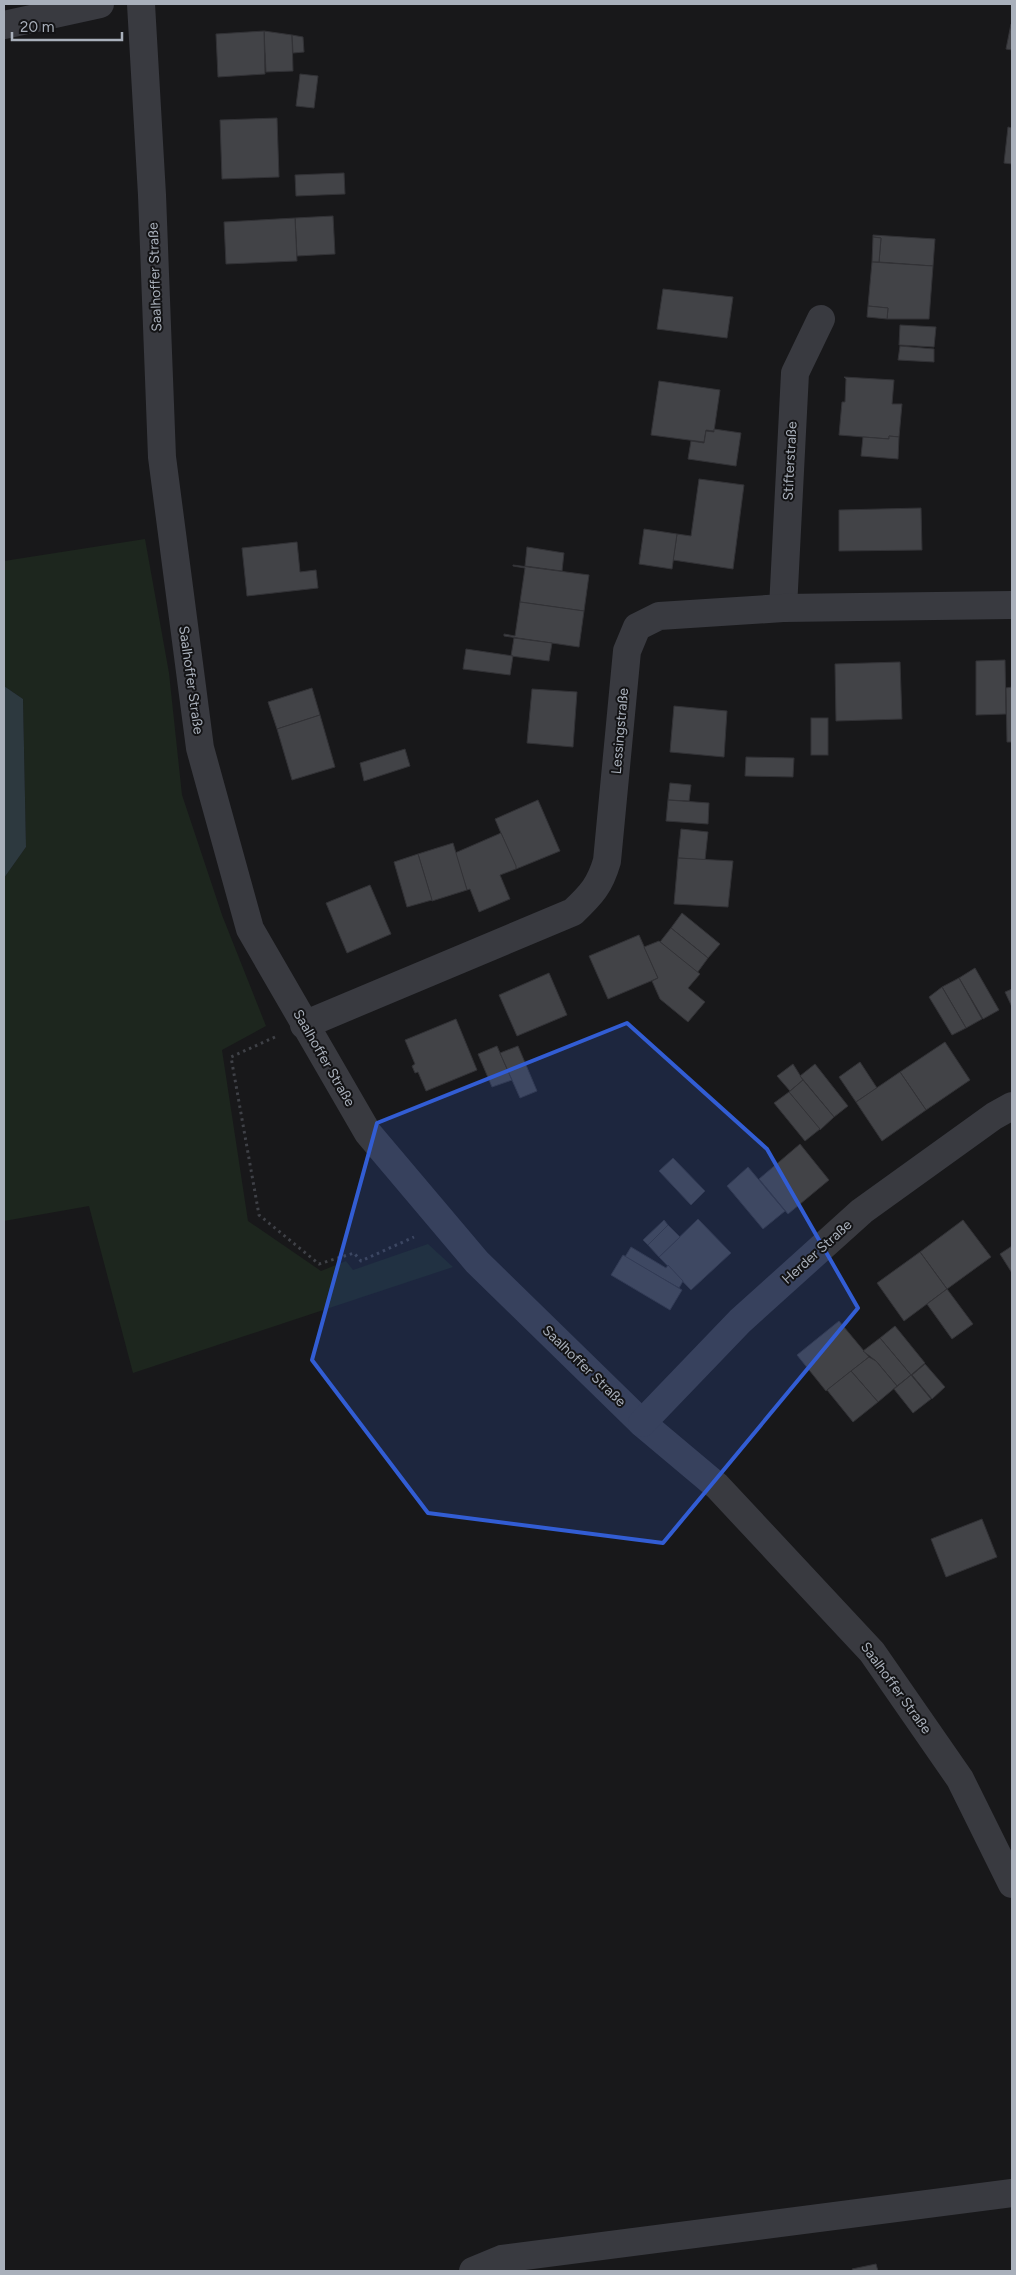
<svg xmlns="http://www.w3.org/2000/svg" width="1016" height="2275" font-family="Figtree,sans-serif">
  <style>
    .green { fill: #1d261e }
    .water { fill: #2d393f }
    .building { fill: #424347; stroke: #323236 }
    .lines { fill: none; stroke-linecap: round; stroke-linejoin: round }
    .path { stroke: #3f4147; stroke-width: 3; stroke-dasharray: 2.5 4; stroke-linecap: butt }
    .minor { stroke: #393a40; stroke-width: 28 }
    .marked { fill: #325dd4; fill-opacity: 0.2; stroke: #325dd4; stroke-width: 4; stroke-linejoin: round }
    .labels { text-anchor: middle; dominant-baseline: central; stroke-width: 4; stroke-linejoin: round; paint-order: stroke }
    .street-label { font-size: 14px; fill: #a9b0bb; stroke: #131315 }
  </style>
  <rect width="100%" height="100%" fill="#18181a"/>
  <polygon class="green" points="145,539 169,673 182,795 222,915 266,1026 222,1050 248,1221 321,1271 346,1261 353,1270 428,1244 453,1267 133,1373 89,1206 4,1221 4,878 26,847 23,699 4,686 4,561"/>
  <polygon class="water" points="4,686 23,699 26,847 4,878"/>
  <g class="building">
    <polygon points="1011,24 1012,24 1012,50 1006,49"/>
    <polygon points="264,31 292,35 293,71 266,72"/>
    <polygon points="264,31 265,74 218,77 216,34"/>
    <polygon points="292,35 303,37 304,52 293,53"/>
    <polygon points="300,74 318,76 314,108 296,106"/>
    <polygon points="277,118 279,177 222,179 220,120"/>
    <polygon points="1008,127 1012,128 1012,164 1004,163"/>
    <polygon points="344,173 345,194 296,196 295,175"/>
    <polygon points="333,216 335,254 297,256 295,218"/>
    <polygon points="295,218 297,261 226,264 224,222"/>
    <polygon points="873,235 935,239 933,266 879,262 881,238 873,237"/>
    <polygon points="873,237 881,238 879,262 872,262"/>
    <polygon points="872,262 933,266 929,319 887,319 888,308 868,306"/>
    <polygon points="663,289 733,297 727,338 657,329"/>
    <polygon points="868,306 888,308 887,319 867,317"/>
    <polygon points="900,325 936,327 934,347 899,345"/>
    <polygon points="900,346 934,349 934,362 898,360"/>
    <polygon points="844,377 894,380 892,404 902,404 899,437 889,436 889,439 839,435 842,402 845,402 846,379"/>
    <polygon points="659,381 720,390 714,431 706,430 704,442 651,435"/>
    <polygon points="714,429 741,433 736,466 688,459 691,441 704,443 706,431 714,432"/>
    <polygon points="889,436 899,437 898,459 861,456 863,437 889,439"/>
    <polygon points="699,479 744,485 733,569 673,560 677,534 691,536"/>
    <polygon points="921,508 922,550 839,551 839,510"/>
    <polygon points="644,529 677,534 672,569 639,564"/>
    <polygon points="297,542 300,572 316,570 318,588 247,596 242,548"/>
    <polygon points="527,547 564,553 562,571 525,566"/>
    <polygon points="513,565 589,575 584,611 520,602 525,568 513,566"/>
    <polygon points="520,602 584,611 579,647 504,636 504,634 515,636"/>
    <polygon points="514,638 552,643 549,661 511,656"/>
    <polygon points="466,649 513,656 510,675 463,669"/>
    <polygon points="1005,660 1006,714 976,715 976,661"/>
    <polygon points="900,662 902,719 836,721 835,664"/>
    <polygon points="1012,687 1012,742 1007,742 1006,688"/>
    <polygon points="312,688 320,715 277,729 268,702"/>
    <polygon points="532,689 577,692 573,747 527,743"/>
    <polygon points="674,706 727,711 724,757 670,752"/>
    <polygon points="320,715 335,767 292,780 277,729"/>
    <rect x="811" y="718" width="17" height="37"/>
    <polygon points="405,749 410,766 364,781 360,763"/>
    <polygon points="746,757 794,758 793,777 745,776"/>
    <polygon points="670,783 691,785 689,801 668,800"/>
    <polygon points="538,800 560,851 516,869 495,819"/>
    <polygon points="668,800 709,803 708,824 666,821"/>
    <polygon points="681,829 708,832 705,860 678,858"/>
    <polygon points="501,833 516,866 516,869 500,875 510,899 479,912 470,889 467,890 455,853"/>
    <polygon points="453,843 467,890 432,901 418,854"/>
    <polygon points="418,854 432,900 407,907 394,862"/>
    <polygon points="678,858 733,861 728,907 674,904"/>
    <polygon points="370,885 391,934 347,953 326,903"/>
    <polygon points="682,913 720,944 708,958 671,928"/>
    <polygon points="671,928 708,958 697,973 660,942"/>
    <polygon points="639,935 658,978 608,999 589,956"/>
    <polygon points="659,941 700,974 688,988 705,1002 688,1022 660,999 652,981 658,978 644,947"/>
    <polygon points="975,968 999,1010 983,1019 959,978"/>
    <polygon points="549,973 567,1015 517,1036 499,995"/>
    <polygon points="959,978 982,1019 966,1028 942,987"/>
    <polygon points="942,987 966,1028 952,1035 929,997"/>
    <polygon points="1012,989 1012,1007 1005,992"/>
    <polygon points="456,1019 477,1070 426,1091 418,1072 415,1073 412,1066 415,1064 405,1040"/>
    <polygon points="945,1042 970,1080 926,1110 900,1072"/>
    <polygon points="497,1046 512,1080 492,1087 478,1054"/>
    <polygon points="518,1046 537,1091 520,1098 500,1053"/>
    <polygon points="860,1062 877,1088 856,1102 839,1077"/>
    <polygon points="793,1064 803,1080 790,1091 777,1076"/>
    <polygon points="815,1064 848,1106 834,1117 800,1076"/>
    <polygon points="900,1072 926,1110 882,1141 856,1102"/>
    <polygon points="803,1080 834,1117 820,1130 789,1092"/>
    <polygon points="789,1092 820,1129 805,1141 774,1103"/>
    <polygon points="800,1144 829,1180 788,1214 759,1179"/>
    <polygon points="673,1158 705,1191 691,1205 659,1171"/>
    <polygon points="748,1167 785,1211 763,1229 727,1186"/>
    <polygon points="698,1219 731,1253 691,1290 659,1257"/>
    <polygon points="664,1220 668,1225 648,1245 643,1240"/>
    <polygon points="963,1220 991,1257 947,1289 920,1252"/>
    <polygon points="668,1225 680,1237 659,1257 648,1245"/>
    <polygon points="1012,1246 1012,1273 1000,1254"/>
    <polygon points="631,1247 666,1268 668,1265 683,1281 679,1288 625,1257"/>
    <polygon points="920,1252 947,1289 904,1321 877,1283"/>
    <polygon points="623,1255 682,1290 670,1310 611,1275"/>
    <polygon points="947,1289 973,1324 952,1339 927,1304"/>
    <polygon points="839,1321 869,1357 826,1391 797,1355"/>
    <polygon points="895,1326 925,1363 911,1375 880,1338"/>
    <polygon points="880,1338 911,1375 897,1386 876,1361 863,1351"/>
    <polygon points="869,1357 876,1361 897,1386 878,1402 851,1371"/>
    <polygon points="925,1364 945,1387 932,1399 912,1375"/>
    <polygon points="851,1371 878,1402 853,1422 827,1390"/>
    <polygon points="911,1375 931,1399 913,1413 894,1389"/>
    <polygon points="982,1519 997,1557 946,1577 931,1539"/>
    <polygon points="876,2264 878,2271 853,2271 852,2269"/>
  </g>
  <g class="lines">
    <polyline class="path" points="275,1037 231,1057 259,1215 319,1264 354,1253 361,1261 414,1237"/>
    <g class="minor">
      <polyline points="141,4 152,195 162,457 200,748 250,929 368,1133 477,1262 642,1423 717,1486 872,1652 960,1779 1012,1884"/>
      <polyline points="4,25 100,4"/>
      <polyline points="783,608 795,373 821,319"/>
      <path d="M304,1025L573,912C592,894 600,885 607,861L627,651L637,627L659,616L783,608L1012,605"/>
      <polyline points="642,1423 740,1321 862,1211 994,1116 1012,1106"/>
      <polyline points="473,2271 502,2259 1012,2193"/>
    </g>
  </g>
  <path class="marked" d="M627,1023L767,1149L858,1308L663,1543L428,1513L312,1360L377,1123Z"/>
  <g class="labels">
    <g class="street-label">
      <text transform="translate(155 277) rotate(-92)">Saalhoffer Straße</text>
      <text transform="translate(790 461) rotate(-87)">Stifterstraße</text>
      <text transform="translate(191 680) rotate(82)">Saalhoffer Straße</text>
      <text transform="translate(620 731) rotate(-85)">Lessingstraße</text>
      <text transform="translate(324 1058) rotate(60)">Saalhoffer Straße</text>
      <text transform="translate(817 1252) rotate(-42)">Herder Straße</text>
      <text transform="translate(584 1366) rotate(44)">Saalhoffer Straße</text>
      <text transform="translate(896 1688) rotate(54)">Saalhoffer Straße</text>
    </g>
  </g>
  <rect width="1016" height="2275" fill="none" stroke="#a9b0bb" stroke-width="10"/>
  <path d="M12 32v8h110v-8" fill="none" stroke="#a9b0bb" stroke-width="2.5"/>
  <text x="20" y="32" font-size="15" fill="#a9b0bb" stroke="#131315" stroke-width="4" paint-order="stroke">20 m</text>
</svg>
